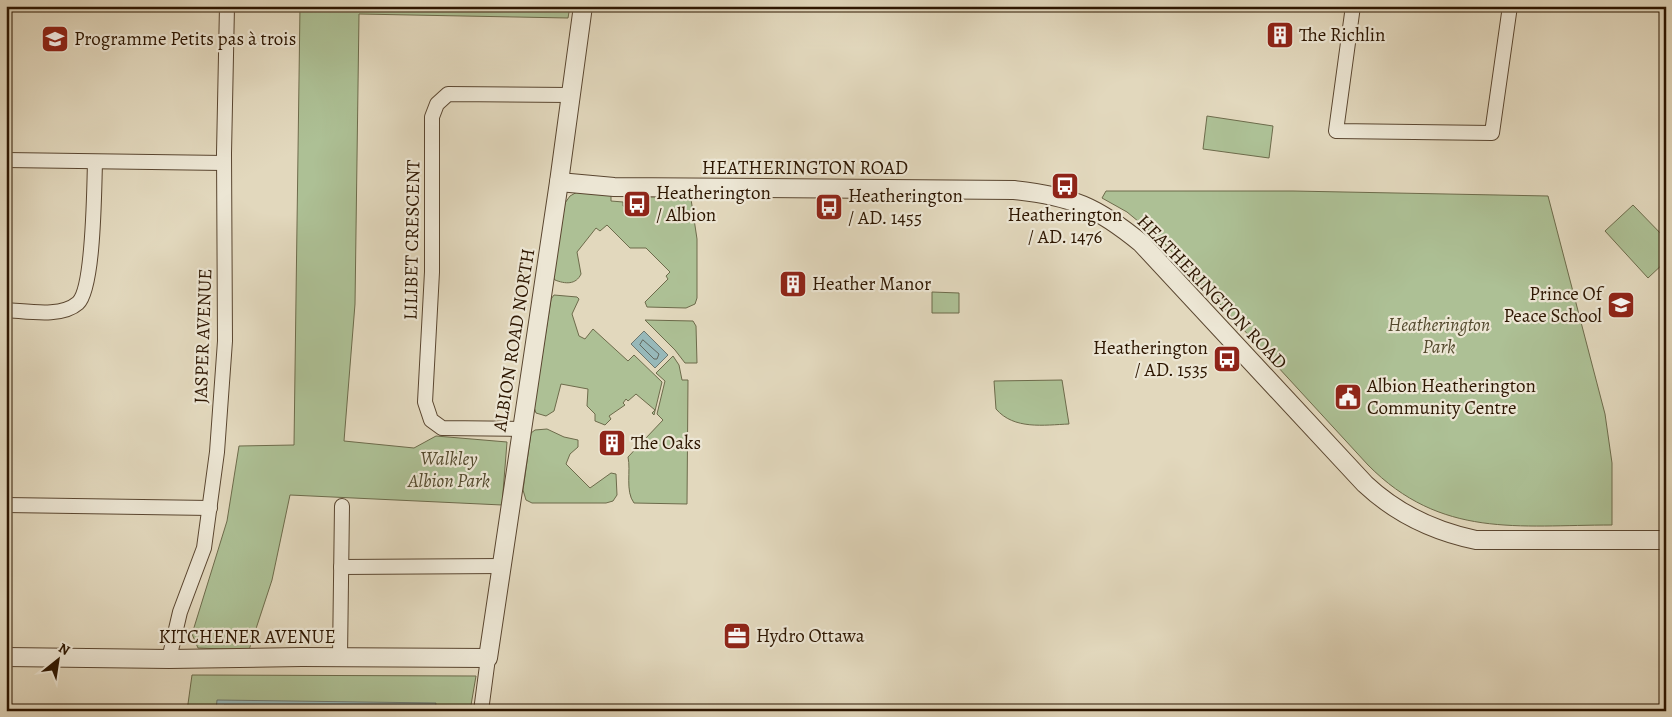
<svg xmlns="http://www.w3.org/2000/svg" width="1672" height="717" font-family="Alegreya,serif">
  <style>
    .green { fill: #adc095; stroke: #6d6b4b }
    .water { fill: #97b8b9; stroke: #6d776f }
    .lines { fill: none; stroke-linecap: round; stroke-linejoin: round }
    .shore { stroke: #62675d; stroke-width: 1 }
    .minor-casing { stroke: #5a4630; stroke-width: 16 }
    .tertiary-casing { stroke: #5a4630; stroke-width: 20 }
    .minor { stroke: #ece6d4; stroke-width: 14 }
    .tertiary { stroke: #ece6d4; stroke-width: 18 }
    .labels { text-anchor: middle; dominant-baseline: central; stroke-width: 4.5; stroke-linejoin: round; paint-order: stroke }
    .poi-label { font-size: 19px; fill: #2d1601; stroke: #ece6d4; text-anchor: start }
    .street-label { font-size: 19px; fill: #2d1601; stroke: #ece6d4 }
    .park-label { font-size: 19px; font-style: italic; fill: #53492d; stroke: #ece6d4 }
  </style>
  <rect width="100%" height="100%" fill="#e2d8bd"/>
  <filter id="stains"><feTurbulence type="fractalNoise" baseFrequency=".004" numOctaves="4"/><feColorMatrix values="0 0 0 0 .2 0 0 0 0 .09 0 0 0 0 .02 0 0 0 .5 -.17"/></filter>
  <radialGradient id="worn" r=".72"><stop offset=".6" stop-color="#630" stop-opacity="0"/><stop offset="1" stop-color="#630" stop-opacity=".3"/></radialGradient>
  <g class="green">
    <polygon points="300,6 570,6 568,18 359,14 355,304 344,441 414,448 436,436 507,442 502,505 290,495 272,580 249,650 198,648 192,634 227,521 239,446 294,445"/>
    <polygon points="1207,116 1273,126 1269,158 1203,149"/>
    <path d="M579,191L611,194V201L623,202V206L638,207V197L684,196L691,199L697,239V298L695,304L686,308L647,307L645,302L668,279L666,276L670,272L646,248H630L607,225L600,231L596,228L577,252L581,274C576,285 565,284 555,280L553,277L565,203L570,196Z"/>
    <path d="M1106,191H1293L1548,196L1605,414L1612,463V525C1518,525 1441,539 1368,465L1162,241L1127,212L1102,198Z"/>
    <polygon points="1633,205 1666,239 1666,261 1648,278 1605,231"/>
    <polygon points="932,292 959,293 959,313 932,313"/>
    <polygon points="554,295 577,297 579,299 572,314 579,336 585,339 593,329 628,361 634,355 662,382 654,415 652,413 655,410 636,394 628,401 626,399 623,403 625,405 609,416 611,419 605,425 595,421 595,414 587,406 588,389 561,384 554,411 546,416 536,413 534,407 551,299"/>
    <polygon points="645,320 693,321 696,326 697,363 685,363 675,350"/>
    <path d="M673,356L679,365L682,380H688L687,504L634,503C625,491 631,471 628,457L663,420L657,414L665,381L656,373Z"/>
    <path d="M1062,380L1069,424C1044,425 1014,430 996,409L994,381Z"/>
    <polygon points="547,429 564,437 578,440 578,447 570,454 566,464 590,488 611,473 616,474 617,495 613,501 606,503 532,503 526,500 523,490 531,433 535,430"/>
    <polygon points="192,675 476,676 470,711 187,711"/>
  </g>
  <g class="water">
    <polygon points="644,331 668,355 655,368 631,344"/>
    <polygon points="217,700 436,703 435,711 216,711"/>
  </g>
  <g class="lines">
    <g class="shore">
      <polygon points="643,340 659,354 657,359 654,359 640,345"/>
      <polyline points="221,711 224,705 428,708 431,711"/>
    </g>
    <g class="minor-casing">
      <g id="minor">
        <polyline points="1353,6 1336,131 1492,133 1510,6"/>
        <polyline points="6,160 224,163"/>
        <path d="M6,310C27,311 61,318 78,303C94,288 94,188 95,163"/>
        <polyline points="521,429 442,428 431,420 425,402 432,272 432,117 437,104 448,94 569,95"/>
        <polyline points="6,505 210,508"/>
        <polyline points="341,567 502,566"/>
        <polyline points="340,657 342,506"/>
        <polyline points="169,659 180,612 204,548 217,452 225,341 224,153 227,6"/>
        <polyline points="481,711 488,658"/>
      </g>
    </g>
    <g class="tertiary-casing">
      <g id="tertiary">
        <path d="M559,182L614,187L1014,190C1072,196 1097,207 1141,243L1365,484C1397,514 1433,531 1476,540H1666"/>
        <polyline points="6,657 169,659 302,657 488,658 559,182 583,6"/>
      </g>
    </g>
    <use href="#minor" class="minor"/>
    <use href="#tertiary" class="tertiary"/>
  </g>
  <defs>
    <g id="building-square" transform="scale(1.4375)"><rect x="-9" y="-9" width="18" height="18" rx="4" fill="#8f2418" stroke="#ece6d4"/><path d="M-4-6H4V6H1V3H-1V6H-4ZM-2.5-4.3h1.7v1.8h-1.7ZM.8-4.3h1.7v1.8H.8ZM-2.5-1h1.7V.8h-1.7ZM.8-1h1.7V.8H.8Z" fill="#fff"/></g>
    <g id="school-square" transform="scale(1.4375)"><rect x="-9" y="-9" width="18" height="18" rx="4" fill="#8f2418" stroke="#ece6d4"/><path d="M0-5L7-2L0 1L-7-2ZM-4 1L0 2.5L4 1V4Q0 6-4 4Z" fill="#fff"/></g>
    <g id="bus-square" transform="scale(1.4375)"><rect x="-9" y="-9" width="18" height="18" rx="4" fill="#8f2418" stroke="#ece6d4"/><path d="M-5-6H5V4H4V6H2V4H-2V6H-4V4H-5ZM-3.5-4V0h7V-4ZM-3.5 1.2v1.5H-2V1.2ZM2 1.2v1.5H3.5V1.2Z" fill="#fff"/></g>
    <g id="civic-square" transform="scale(1.4375)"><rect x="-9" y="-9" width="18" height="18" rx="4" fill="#8f2418" stroke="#ece6d4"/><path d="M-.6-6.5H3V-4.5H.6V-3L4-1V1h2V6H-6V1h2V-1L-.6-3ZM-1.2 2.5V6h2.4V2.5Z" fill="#fff"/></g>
    <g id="office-square" transform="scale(1.4375)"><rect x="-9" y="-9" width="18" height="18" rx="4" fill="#8f2418" stroke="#ece6d4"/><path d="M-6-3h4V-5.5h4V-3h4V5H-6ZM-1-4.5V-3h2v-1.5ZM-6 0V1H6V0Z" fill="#fff"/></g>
  </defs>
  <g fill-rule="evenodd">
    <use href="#building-square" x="1280" y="35"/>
    <use href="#school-square" x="55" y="39"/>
    <use href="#bus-square" x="1065" y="186"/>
    <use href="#bus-square" x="637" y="204"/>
    <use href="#bus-square" x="829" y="207"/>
    <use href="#building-square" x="793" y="284"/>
    <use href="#school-square" x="1621" y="305"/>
    <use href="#bus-square" x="1227" y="359"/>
    <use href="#civic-square" x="1348" y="397"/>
    <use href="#building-square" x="612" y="443"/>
    <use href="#office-square" x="737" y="636"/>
  </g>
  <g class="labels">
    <g class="poi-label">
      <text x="1299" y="35">The Richlin</text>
      <text x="74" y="39">Programme Petits pas à trois</text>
      <text x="656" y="193">Heatherington<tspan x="656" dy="22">/ Albion</tspan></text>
      <text x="848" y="196">Heatherington<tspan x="848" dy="22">/ AD. 1455</tspan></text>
      <text x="1065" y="215" text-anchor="middle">Heatherington<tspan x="1065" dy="22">/ AD. 1476</tspan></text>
      <text x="812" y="284">Heather Manor</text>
      <text x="1602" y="294" text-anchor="end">Prince Of<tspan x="1602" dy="22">Peace School</tspan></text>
      <text x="1208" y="348" text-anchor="end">Heatherington<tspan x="1208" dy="22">/ AD. 1535</tspan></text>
      <text x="1367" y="386">Albion Heatherington<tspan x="1367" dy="22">Community Centre</tspan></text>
      <text x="631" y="443">The Oaks</text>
      <text x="756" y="636">Hydro Ottawa</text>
    </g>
    <g class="street-label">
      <text x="805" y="168">HEATHERINGTON ROAD</text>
      <text transform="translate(412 240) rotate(-89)">LILIBET CRESCENT</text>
      <text transform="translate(1212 292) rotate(46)">HEATHERINGTON ROAD</text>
      <text transform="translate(203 336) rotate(-88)">JASPER AVENUE</text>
      <text transform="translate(514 340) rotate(-81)">ALBION ROAD NORTH</text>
      <text x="247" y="637">KITCHENER AVENUE</text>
    </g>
    <g class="park-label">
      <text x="1439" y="325">Heatherington<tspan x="1439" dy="22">Park</tspan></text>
      <text x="449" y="459">Walkley<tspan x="449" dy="22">Albion Park</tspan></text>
    </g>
  </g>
  <rect width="1672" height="717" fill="none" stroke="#e2d8bd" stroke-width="25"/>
  <rect x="8" y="8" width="1657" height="702" fill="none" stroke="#2d1601" stroke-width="2.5"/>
  <rect x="12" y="12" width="1647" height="692" fill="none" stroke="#2d1601"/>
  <g transform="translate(58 660) rotate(30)" stroke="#ece6d4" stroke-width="4" paint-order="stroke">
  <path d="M0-4L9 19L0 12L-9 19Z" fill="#2d1601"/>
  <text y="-8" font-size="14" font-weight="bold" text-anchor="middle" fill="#2d1601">N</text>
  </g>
  <rect width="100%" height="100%" filter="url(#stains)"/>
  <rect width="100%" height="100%" fill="url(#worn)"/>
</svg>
